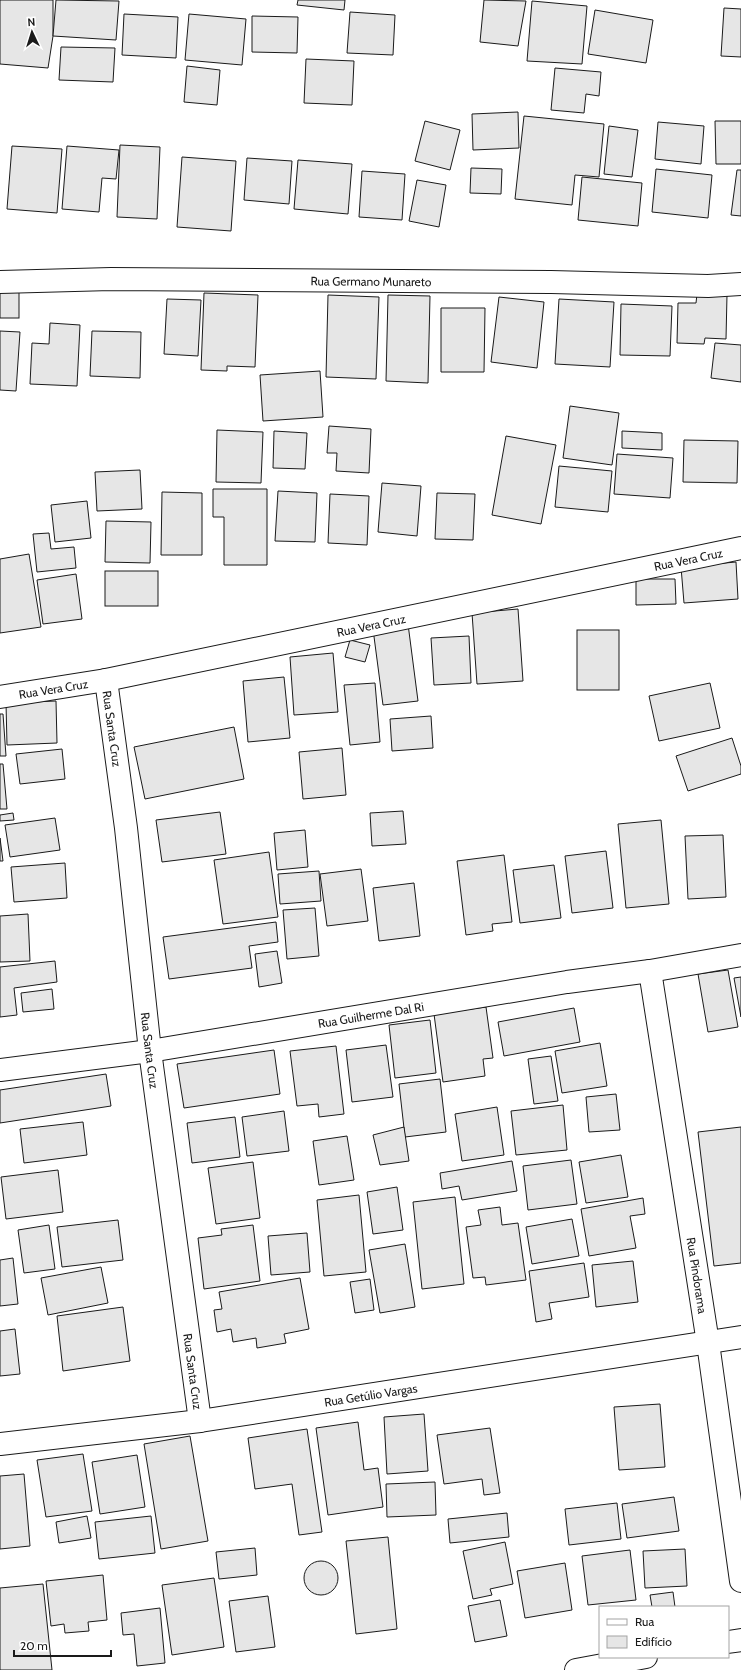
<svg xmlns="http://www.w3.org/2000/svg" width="741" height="1670" font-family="Cabin,sans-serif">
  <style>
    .building { fill: #e6e6e6; stroke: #1a1a1a }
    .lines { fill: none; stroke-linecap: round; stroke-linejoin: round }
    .minor-casing { stroke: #1a1a1a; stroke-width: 24 }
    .tertiary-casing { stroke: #1a1a1a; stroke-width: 24 }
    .minor { stroke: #fff; stroke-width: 22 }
    .tertiary { stroke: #fff; stroke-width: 22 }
    .labels { text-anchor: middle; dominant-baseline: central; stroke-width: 3; stroke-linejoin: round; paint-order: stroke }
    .street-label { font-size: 12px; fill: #1a1a1a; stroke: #fff }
  </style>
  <rect width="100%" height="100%" fill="#fff"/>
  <g class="building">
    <polygon points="0,0 53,0 53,36 48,68 0,64"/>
    <polygon points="56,0 119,1 116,40 53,36"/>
    <polygon points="298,0 345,0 344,10 297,5"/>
    <polygon points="484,0 526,1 518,46 480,42"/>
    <polygon points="532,1 587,6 582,64 527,61"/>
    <polygon points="724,8 741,9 741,57 721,56"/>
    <polygon points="595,10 653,20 646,63 588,54"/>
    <polygon points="350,12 395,15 393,55 347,53"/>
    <polygon points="124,14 178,17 176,58 122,55"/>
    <polygon points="189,14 246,19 242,65 185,60"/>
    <polygon points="252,16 298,17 297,53 252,52"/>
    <polygon points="61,47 115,48 113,82 59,80"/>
    <polygon points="306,59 354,61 352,105 304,103"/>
    <polygon points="187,66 220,70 217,105 184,102"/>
    <polygon points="555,68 601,72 599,96 586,94 584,113 551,110"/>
    <polygon points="518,112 519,148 473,150 472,114"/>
    <polygon points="524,116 604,124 599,177 575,175 572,205 515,199"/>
    <polygon points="425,121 460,130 450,170 415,161"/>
    <polygon points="715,121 741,121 741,164 716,164"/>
    <polygon points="658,122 704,126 701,164 655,159"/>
    <polygon points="609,126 638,130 632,177 604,174"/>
    <polygon points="120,145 160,147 157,219 117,217"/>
    <polygon points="12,146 62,149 57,213 7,209"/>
    <polygon points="67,146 119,150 116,179 102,178 99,212 62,209"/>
    <polygon points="182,157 236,161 231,231 177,227"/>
    <polygon points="247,158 292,161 289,204 244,200"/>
    <polygon points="298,160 352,164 348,214 294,209"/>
    <polygon points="471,168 502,169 501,194 470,193"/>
    <polygon points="656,169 712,175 708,218 652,212"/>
    <polygon points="737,170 741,170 741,216 731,215"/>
    <polygon points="362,171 405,174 402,220 359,217"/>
    <polygon points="582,177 642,183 638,226 578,220"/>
    <polygon points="417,180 446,185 439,227 409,221"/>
    <rect x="0" y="291" width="19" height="27"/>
    <polygon points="204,293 258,295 255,367 227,366 227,371 201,370"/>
    <polygon points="697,294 727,295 726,339 705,338 704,344 677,343 678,303 696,303"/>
    <polygon points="328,295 379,297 376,379 326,377"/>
    <polygon points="388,295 430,296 428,383 386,381"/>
    <polygon points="499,297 544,302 537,368 491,362"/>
    <polygon points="167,299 201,300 198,356 164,354"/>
    <polygon points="559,299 614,302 610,367 555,364"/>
    <polygon points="621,304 672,306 670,356 620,355"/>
    <polygon points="441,308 485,308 484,372 441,372"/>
    <polygon points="50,323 80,325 77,386 30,384 32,343 49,344"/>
    <polygon points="0,331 20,332 16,391 0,390"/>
    <polygon points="92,331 141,332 140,378 90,376"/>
    <polygon points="715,343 741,345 741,382 711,378"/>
    <polygon points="320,371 323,417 263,421 260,375"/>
    <polygon points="570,406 619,413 612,465 563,458"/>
    <polygon points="329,426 371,429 369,473 336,471 337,453 327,453"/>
    <polygon points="217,430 263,432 261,483 216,482"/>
    <polygon points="274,431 307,433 305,469 273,468"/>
    <polygon points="622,431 662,433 662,450 622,448"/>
    <polygon points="506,436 556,445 541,524 492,515"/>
    <polygon points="684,440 738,441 737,483 683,482"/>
    <polygon points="617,454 673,458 670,498 614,494"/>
    <polygon points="559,466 612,471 608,512 555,507"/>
    <polygon points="140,470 142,509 97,511 95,472"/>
    <polygon points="382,483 421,486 417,536 378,532"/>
    <polygon points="213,489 267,489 267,565 224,565 224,517 213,517"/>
    <polygon points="278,491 317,493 315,542 275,541"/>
    <polygon points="162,492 202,493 202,555 161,555"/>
    <polygon points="437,493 475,494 473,540 435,539"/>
    <polygon points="330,494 369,496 367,545 328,543"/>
    <polygon points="87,501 91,538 55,542 51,505"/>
    <polygon points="106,521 151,522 150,563 105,562"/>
    <polygon points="49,533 51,549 74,547 76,568 37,572 33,534"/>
    <polygon points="29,554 41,627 0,633 0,559"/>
    <polygon points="736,562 738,599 684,603 681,567"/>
    <rect x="105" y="571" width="53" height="35"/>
    <polygon points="76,574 82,619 43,624 37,580"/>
    <polygon points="636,579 675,579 676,604 636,605"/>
    <polygon points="518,609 523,681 477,684 472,613"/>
    <polygon points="408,624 418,701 383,705 373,629"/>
    <rect x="577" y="630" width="42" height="60"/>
    <polygon points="469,636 471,683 434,685 431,638"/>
    <polygon points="350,640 370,645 365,662 345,657"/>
    <polygon points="333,653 338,712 294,715 290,657"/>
    <polygon points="284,677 290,738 248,742 243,681"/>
    <polygon points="375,683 380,742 350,745 344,685"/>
    <polygon points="710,683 720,728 659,741 649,696"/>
    <polygon points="56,701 57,743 7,745 6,703"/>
    <polygon points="0,714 3,714 6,756 0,756"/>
    <polygon points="431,716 433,748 392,751 390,719"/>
    <polygon points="234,727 244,779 145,799 134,747"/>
    <polygon points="732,738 741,766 741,774 688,791 676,756"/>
    <polygon points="342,748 346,795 303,799 299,752"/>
    <polygon points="62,749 65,779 20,784 16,754"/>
    <polygon points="0,764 3,764 7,809 0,809"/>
    <polygon points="403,811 406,844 372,846 370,813"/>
    <polygon points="220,812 226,854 162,862 156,820"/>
    <polygon points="13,813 14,820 0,821 0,815"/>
    <polygon points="55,818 60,850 10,857 5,825"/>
    <polygon points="661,820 669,904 626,908 618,824"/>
    <polygon points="305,830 308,867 277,870 274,833"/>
    <polygon points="723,835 726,897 688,899 685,836"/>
    <polygon points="0,838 3,861 0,861"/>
    <polygon points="606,851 613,908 572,913 565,856"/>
    <polygon points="269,852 278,917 223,924 214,860"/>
    <polygon points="504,855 512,922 492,924 493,931 466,935 457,861"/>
    <polygon points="65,863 67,898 14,902 11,867"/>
    <polygon points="554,865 561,918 520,923 513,870"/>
    <polygon points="361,869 368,921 327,926 320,874"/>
    <polygon points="319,871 321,901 280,904 278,874"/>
    <polygon points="414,883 420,936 379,941 373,888"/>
    <polygon points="315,908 319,956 287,959 283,910"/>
    <polygon points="28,914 30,961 0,962 0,916"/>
    <polygon points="276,922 278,942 249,946 252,968 169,979 163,937"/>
    <polygon points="277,951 282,983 259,987 255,954"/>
    <polygon points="55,961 57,982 14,988 17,1015 0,1017 0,967"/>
    <polygon points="728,970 738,1027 708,1032 698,974"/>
    <polygon points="741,977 741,1017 734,978"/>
    <polygon points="52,989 54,1009 23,1012 21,993"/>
    <polygon points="486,1007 493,1058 483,1059 485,1076 443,1082 434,1014"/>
    <polygon points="574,1008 580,1042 504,1056 498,1022"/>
    <polygon points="430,1020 436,1073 395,1078 389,1025"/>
    <polygon points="600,1043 607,1086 562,1093 555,1051"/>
    <polygon points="386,1045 393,1097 352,1102 346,1050"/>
    <polygon points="336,1046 344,1114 319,1117 318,1104 297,1106 290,1051"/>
    <polygon points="274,1050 280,1094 184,1108 177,1064"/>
    <polygon points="551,1056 558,1101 534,1104 528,1059"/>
    <polygon points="106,1074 111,1106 0,1123 0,1090"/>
    <polygon points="440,1079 446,1132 405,1137 399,1084"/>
    <polygon points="616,1094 620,1130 589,1132 586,1097"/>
    <polygon points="563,1105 567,1150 516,1155 511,1111"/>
    <polygon points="497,1107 504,1155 462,1161 455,1114"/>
    <polygon points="284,1111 289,1151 247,1156 242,1117"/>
    <polygon points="235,1117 240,1157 192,1163 187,1123"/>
    <polygon points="83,1122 87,1155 24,1163 20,1129"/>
    <polygon points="404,1127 409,1161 380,1165 373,1135"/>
    <polygon points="741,1127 741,1263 714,1266 698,1132"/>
    <polygon points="347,1136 354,1180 319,1185 313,1141"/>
    <polygon points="621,1155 628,1197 586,1203 579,1162"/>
    <polygon points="571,1160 577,1204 528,1210 523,1166"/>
    <polygon points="512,1161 517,1191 462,1200 459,1186 442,1189 440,1173"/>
    <polygon points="253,1162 260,1218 216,1224 208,1168"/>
    <polygon points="58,1170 63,1212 6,1219 1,1177"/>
    <polygon points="397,1187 403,1230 373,1234 367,1192"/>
    <polygon points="359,1195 366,1272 324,1276 317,1200"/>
    <polygon points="455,1197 464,1284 422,1289 413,1202"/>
    <polygon points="643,1198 645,1214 630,1216 636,1248 589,1256 581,1209"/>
    <polygon points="500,1207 502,1225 518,1223 526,1280 486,1285 485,1277 473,1278 466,1227 481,1225 478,1210"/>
    <polygon points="572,1219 579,1256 532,1264 526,1227"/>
    <polygon points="118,1220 123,1260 62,1267 57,1227"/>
    <polygon points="49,1225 55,1269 24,1273 18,1230"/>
    <polygon points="253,1225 260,1281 204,1289 198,1238 222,1235 221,1229"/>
    <polygon points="307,1233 310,1272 271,1275 268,1236"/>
    <polygon points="405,1244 415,1307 380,1313 369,1250"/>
    <polygon points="13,1258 18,1304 0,1306 0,1260"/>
    <polygon points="633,1261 638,1302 596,1307 592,1265"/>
    <polygon points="584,1263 589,1297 549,1303 552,1319 536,1322 529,1271"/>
    <polygon points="101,1267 108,1303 48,1315 41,1278"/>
    <polygon points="300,1278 309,1329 284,1334 286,1343 257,1348 256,1338 233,1342 231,1329 217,1332 214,1310 222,1309 219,1292"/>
    <polygon points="370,1279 374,1310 355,1313 350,1282"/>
    <polygon points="123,1307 130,1361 63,1371 57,1316"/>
    <polygon points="15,1329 20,1374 0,1376 0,1331"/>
    <polygon points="660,1404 665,1467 619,1470 614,1407"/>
    <polygon points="424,1414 428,1471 387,1474 384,1417"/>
    <polygon points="358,1422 364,1470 378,1468 383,1507 328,1515 316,1428"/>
    <polygon points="490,1428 500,1493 484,1495 482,1479 444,1484 437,1435"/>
    <polygon points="307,1429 322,1532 299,1535 292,1484 255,1489 248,1438"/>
    <polygon points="190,1436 208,1541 161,1549 144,1444"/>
    <polygon points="83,1454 92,1511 46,1517 37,1460"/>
    <polygon points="137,1455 145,1507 100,1514 92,1462"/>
    <polygon points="24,1474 30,1546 0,1549 0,1476"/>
    <polygon points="435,1482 436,1515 387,1517 386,1484"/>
    <polygon points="674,1497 679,1531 627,1538 622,1504"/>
    <polygon points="617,1503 621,1539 569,1545 565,1509"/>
    <polygon points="507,1513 509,1537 450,1543 448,1519"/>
    <polygon points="87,1516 91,1538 59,1543 56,1522"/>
    <polygon points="151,1516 155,1553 99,1559 95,1522"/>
    <polygon points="388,1537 397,1629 356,1634 346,1541"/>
    <polygon points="505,1542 513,1584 490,1589 492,1595 473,1599 463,1551"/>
    <polygon points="255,1548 257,1575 219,1579 216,1552"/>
    <polygon points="685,1549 687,1586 645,1588 643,1551"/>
    <polygon points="630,1550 636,1600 588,1605 582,1556"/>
    <circle cx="321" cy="1578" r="17"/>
    <polygon points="565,1563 572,1610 525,1618 517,1571"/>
    <polygon points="103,1575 107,1620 88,1622 89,1631 65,1633 64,1624 51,1626 46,1581"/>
    <polygon points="214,1578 224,1647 172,1655 162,1585"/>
    <polygon points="43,1584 52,1670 0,1670 0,1588"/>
    <polygon points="673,1592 675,1607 652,1607 650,1595"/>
    <polygon points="268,1596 275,1647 236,1652 229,1601"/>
    <polygon points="500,1600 507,1636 475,1642 468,1606"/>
    <polygon points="160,1608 165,1663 137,1666 134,1634 123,1635 121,1613"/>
  </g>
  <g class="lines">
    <g class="minor-casing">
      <g id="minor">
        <path id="s1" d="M0,282L111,279L551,282L708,286L741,284"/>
        <path id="s2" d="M106,680L126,828L150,1051L200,1421"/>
        <path id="s3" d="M0,697L106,680L741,548"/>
        <path id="s4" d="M650,971L708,1343L741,1581"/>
        <path id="s5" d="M0,1070L150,1051L567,982L650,971L741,955"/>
        <polyline points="728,1642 741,1640"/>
        <polyline points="576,1670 646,1657"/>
      </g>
    </g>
    <g class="tertiary-casing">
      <g id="tertiary">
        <path id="s6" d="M0,1444L200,1421L741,1337"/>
      </g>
    </g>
    <use href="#minor" class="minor"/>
    <use href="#tertiary" class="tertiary"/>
  </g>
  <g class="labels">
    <g class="street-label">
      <text stroke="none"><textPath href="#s1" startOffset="371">Rua Germano Munareto</textPath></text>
      <text stroke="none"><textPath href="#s3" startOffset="702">Rua Vera Cruz</textPath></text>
      <text stroke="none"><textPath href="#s3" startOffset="378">Rua Vera Cruz</textPath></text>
      <text stroke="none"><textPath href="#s3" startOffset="54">Rua Vera Cruz</textPath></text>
      <text stroke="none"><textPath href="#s2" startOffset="49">Rua Santa Cruz</textPath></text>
      <text stroke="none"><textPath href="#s5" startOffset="375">Rua Guilherme Dal Ri</textPath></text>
      <text stroke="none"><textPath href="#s2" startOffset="373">Rua Santa Cruz</textPath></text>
      <text stroke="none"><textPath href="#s4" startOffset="308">Rua Pindorama</textPath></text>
      <text stroke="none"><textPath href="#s2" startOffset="697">Rua Santa Cruz</textPath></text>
      <text stroke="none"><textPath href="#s6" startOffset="374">Rua Getúlio Vargas</textPath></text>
    </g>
  </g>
  <rect x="599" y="1606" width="130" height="52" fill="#ffffff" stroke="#a3a3a3"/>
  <rect x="607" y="1619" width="20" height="6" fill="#ffffff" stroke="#a3a3a3"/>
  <text x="635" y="1626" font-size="12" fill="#1a1a1a">Rua</text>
  <rect x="607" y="1636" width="20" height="12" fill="#e6e6e6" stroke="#a3a3a3"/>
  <text x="635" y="1646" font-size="12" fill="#1a1a1a">Edifício</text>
  <g transform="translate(32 32) rotate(356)" stroke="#ffffff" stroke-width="3" paint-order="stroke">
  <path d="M0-3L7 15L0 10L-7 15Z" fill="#1a1a1a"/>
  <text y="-6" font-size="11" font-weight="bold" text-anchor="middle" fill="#1a1a1a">N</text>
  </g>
  <path d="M14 1650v6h97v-6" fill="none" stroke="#1a1a1a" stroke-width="2"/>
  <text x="20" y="1650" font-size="12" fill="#1a1a1a" stroke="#ffffff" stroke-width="3" paint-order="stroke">20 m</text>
</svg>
